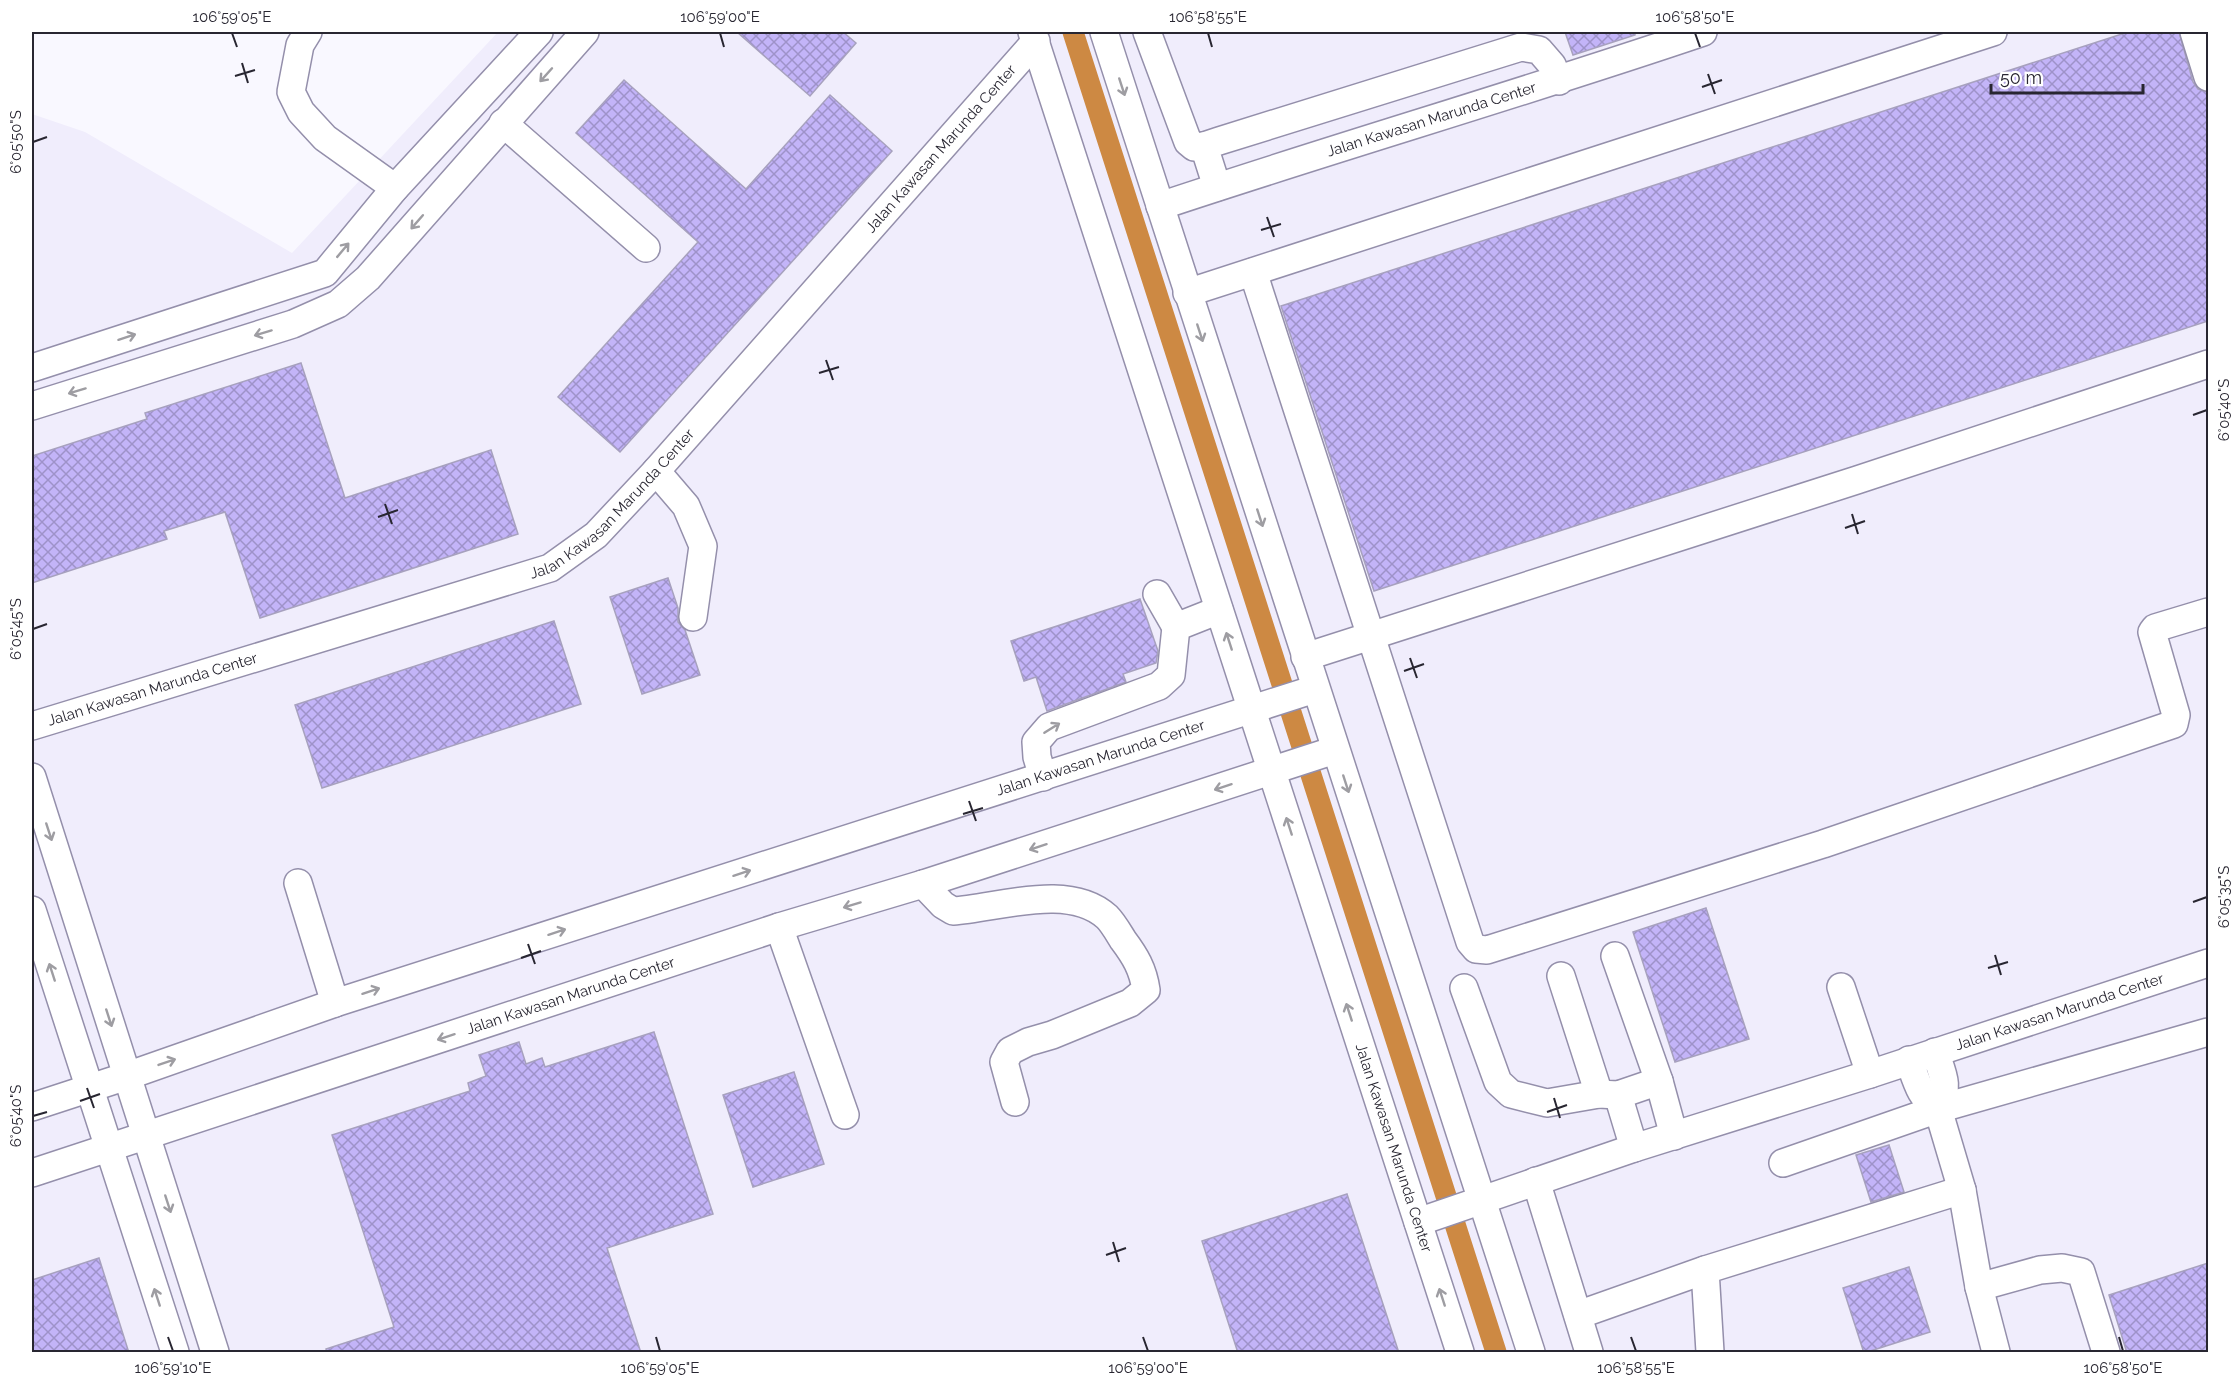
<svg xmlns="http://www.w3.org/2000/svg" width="2240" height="1384" font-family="Raleway,sans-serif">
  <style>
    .built { fill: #f0edfc }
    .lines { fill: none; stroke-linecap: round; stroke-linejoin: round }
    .canal { stroke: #cd8943; stroke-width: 21 }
    .building { fill: url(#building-cross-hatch); stroke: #a7a1be; stroke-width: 1.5 }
    .minor-casing { stroke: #948fab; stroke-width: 30 }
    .minor { stroke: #fff; stroke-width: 27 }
    .oneway { stroke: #9e9da2 }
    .ticks { fill: none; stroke: #282631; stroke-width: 2 }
    .labels { text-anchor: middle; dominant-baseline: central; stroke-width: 6; stroke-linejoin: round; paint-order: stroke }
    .street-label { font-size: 15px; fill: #282631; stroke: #fff }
    .neatline { fill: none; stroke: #282631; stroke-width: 2 }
    .ticks-label { font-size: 15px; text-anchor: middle; fill: #282631 }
  </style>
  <defs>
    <pattern id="building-cross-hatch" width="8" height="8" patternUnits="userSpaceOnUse" patternTransform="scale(1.5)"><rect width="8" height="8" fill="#c3b4f8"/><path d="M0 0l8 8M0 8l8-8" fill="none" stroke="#9e92c9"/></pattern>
  </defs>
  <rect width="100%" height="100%" fill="#f9f8ff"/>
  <polygon class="built" points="498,32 2208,32 2208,1352 32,1352 32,114 85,132 292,253"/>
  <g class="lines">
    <polyline class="canal" points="1073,32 1496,1352"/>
  </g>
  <g class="building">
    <polygon points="737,32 843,32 856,43 810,96"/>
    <polygon points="1565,32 1635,32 1635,35 1573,55"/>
    <polygon points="2128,32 2179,32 2193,82 2198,89 2208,92 2208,321 1374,591 1281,306"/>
    <polygon points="624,80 746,189 830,95 892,151 620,452 558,397 698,242 576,133"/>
    <polygon points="301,363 345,498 491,450 518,534 260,618 225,512 164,531 167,539 32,583 32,456 147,419 145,413"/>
    <polygon points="668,578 678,608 678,622 685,630 700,675 642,694 610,597"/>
    <polygon points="1140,599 1158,651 1156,663 1123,674 1126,682 1047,711 1036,677 1024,681 1011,641"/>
    <polygon points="554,621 581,704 322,788 295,705"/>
    <polygon points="1706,908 1749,1039 1675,1062 1633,932"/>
    <polygon points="654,1032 713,1214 607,1248 641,1353 327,1353 326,1349 394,1327 332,1135 470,1091 468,1083 486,1076 479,1055 519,1042 526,1064 542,1058 545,1067"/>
    <polygon points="794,1072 824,1164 753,1187 723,1095"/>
    <polygon points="1889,1145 1904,1192 1871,1202 1856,1155"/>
    <polygon points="1347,1194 1399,1353 1238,1353 1202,1241"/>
    <polygon points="99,1258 129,1353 32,1353 32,1280"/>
    <polygon points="2208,1263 2208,1353 2127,1353 2109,1295"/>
    <polygon points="1909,1267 1930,1332 1864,1353 1843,1288"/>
  </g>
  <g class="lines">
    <g class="minor-casing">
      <g id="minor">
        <polyline points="308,32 300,45 291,92 301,112 325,138 395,188"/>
        <path id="s1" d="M1032,32L1460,1352"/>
        <polyline points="1104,32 1531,1352"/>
        <polyline points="1147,32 1188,142 1194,147 1204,146"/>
        <polyline points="2194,32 2208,77"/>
        <polyline points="503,123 646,248"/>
        <polyline points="1217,187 1204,146 1219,141 1521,47 1539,50 1552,65 1559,81"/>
        <path id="s2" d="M1160,206C1340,146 1523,93 1703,32"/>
        <polyline points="1253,272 1470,942 1476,949 1487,950 1823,844 2174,724 2176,715 2152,632 2155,628 2208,612"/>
        <polyline points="1187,293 1993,32"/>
        <polyline points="32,368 325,273 395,188 539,32"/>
        <polyline points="32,406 293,324 338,304 368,278 585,32"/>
        <polyline points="656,471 686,506 703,546 693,617"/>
        <polyline points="1157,594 1176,627"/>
        <polyline points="1305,657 1857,480 2208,364"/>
        <path id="s3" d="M32,726L550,568L596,535L656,471L1036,41"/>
        <polyline points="32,777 215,1352"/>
        <polyline points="1043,777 1037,757 1036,742 1049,727 1159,686 1171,675 1176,627 1219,610"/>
        <polyline points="298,883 335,1003"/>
        <path d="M923,884L943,905L953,911C998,908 1069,882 1107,917C1113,923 1118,932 1123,940C1135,956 1143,969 1146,990L1130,1003L1052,1035L1028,1042L1010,1051L1004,1062L1015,1102"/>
        <polyline points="32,910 175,1352"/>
        <polyline points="779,927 845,1115"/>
        <polyline points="1615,956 1659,1081 1674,1136"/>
        <polyline points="1561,976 1599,1094 1618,1095 1659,1081"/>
        <polyline points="1841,987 1870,1074"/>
        <polyline points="1464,988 1498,1082 1511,1094 1547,1103 1599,1094"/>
        <path d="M1935,1052C1943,1075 1950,1086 1938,1109"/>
        <path d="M1909,1060C1916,1079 1920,1099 1938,1109L1962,1190L1979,1287L1996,1352"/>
        <polyline points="1618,1095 1634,1148"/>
        <path id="s4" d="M32,1107L127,1076L335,1003L1315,689"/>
        <polyline points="1783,1163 1938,1109 2208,1032"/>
        <path id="s5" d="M32,1173L779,927L923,884L1335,750"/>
        <polyline points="1536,1181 1589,1352"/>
        <path id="s6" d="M1418,1222L1634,1148L1870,1074L2208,963"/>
        <polyline points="1979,1287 2040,1270 2062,1268 2081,1272 2106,1352"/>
        <polyline points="1578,1315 1705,1270"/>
        <polyline points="1710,1352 1705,1270 1962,1190"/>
      </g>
    </g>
    <use href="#minor" class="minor"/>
  </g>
  <defs><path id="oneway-shaft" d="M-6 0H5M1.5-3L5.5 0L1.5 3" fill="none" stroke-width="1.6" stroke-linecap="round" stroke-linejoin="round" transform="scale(1.5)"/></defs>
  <g class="oneway">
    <use href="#oneway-shaft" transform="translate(546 75) rotate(132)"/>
    <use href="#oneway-shaft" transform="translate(1122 87) rotate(72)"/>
    <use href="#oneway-shaft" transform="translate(417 222) rotate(131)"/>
    <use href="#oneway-shaft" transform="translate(343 250) rotate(-50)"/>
    <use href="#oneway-shaft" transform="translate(263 333) rotate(163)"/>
    <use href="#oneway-shaft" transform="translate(1200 333) rotate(72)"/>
    <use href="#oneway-shaft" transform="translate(127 337) rotate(-18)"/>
    <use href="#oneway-shaft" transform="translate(77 391) rotate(163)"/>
    <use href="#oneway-shaft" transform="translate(1260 518) rotate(72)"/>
    <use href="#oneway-shaft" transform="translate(1229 641) rotate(-108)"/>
    <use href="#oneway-shaft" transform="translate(1052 728) rotate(-32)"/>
    <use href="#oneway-shaft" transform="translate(1346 784) rotate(72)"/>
    <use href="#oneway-shaft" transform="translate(1223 787) rotate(162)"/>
    <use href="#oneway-shaft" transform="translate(1289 826) rotate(-108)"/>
    <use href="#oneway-shaft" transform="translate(49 832) rotate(72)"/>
    <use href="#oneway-shaft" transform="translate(1038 847) rotate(162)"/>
    <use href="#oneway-shaft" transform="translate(742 873) rotate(-18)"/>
    <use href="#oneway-shaft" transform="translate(852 905) rotate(163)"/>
    <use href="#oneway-shaft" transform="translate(557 932) rotate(-18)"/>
    <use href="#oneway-shaft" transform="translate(52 972) rotate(-108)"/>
    <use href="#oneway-shaft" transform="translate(371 991) rotate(-18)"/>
    <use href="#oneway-shaft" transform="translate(1349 1012) rotate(-108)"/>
    <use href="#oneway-shaft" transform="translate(109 1018) rotate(72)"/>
    <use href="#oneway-shaft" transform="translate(446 1037) rotate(162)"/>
    <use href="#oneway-shaft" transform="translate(167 1062) rotate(-19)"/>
    <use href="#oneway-shaft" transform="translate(168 1204) rotate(72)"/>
    <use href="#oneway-shaft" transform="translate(157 1297) rotate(-108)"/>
    <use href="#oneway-shaft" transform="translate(1442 1297) rotate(-108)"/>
  </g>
  <path class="ticks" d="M232,33L237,47M720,33L724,47M1208,33L1212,47M1695,33L1700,47M242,63L248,83M1708,74L1715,94M235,76L255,70M1702,87L1722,80M33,142L47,137M1267,217L1274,237M1261,230L1281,224M826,360L833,380M819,373L839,367M2193,415L2207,410M385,504L392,524M1852,514L1858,534M378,517L398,510M1845,528L1865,521M33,629L47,624M1410,658L1417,678M1404,671L1424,664M969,801L976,821M963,814L983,808M2193,902L2207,897M528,944L535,964M1995,955L2001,975M521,958L541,951M1988,968L2008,962M87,1088L94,1108M1554,1098L1560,1118M80,1101L100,1094M1547,1112L1567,1105M33,1116L47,1112M1113,1242L1119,1262M1106,1255L1126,1248M168,1337L173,1351M656,1337L660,1351M1143,1337L1148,1351M1631,1337L1636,1351M2119,1337L2123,1351"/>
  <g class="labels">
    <g class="street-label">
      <text stroke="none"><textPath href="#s2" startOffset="285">Jalan Kawasan Marunda Center</textPath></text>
      <text stroke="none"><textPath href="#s3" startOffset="1116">Jalan Kawasan Marunda Center</textPath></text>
      <text stroke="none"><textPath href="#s3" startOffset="630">Jalan Kawasan Marunda Center</textPath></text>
      <text stroke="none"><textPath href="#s3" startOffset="126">Jalan Kawasan Marunda Center</textPath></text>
      <text stroke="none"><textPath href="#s4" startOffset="1124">Jalan Kawasan Marunda Center</textPath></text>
      <text stroke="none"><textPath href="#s5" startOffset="567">Jalan Kawasan Marunda Center</textPath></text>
      <text stroke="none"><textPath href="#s6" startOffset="675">Jalan Kawasan Marunda Center</textPath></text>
      <text stroke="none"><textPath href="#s1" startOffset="1173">Jalan Kawasan Marunda Center</textPath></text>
    </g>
  </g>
  <rect width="2240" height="1384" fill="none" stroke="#ffffff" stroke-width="66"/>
  <path d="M1991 84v9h152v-9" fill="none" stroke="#282631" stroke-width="3"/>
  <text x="2000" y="84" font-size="18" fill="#282631" stroke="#ffffff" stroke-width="4.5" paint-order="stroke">50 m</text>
  <rect x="33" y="33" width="2174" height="1318" class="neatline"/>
  <g class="ticks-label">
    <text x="232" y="22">106°59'05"E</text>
    <text x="720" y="22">106°59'00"E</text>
    <text x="1208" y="22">106°58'55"E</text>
    <text x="1695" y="22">106°58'50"E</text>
    <text transform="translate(16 142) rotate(-90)" y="5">6°05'50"S</text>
    <text transform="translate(2224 410) rotate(-90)" y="5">6°05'40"S</text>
    <text transform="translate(16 629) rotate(-90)" y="5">6°05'45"S</text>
    <text transform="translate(2224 897) rotate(-90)" y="5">6°05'35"S</text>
    <text transform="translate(16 1116) rotate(-90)" y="5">6°05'40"S</text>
    <text x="173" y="1373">106°59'10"E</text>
    <text x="660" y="1373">106°59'05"E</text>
    <text x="1148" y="1373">106°59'00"E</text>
    <text x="1636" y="1373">106°58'55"E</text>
    <text x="2123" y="1373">106°58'50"E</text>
  </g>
</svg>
